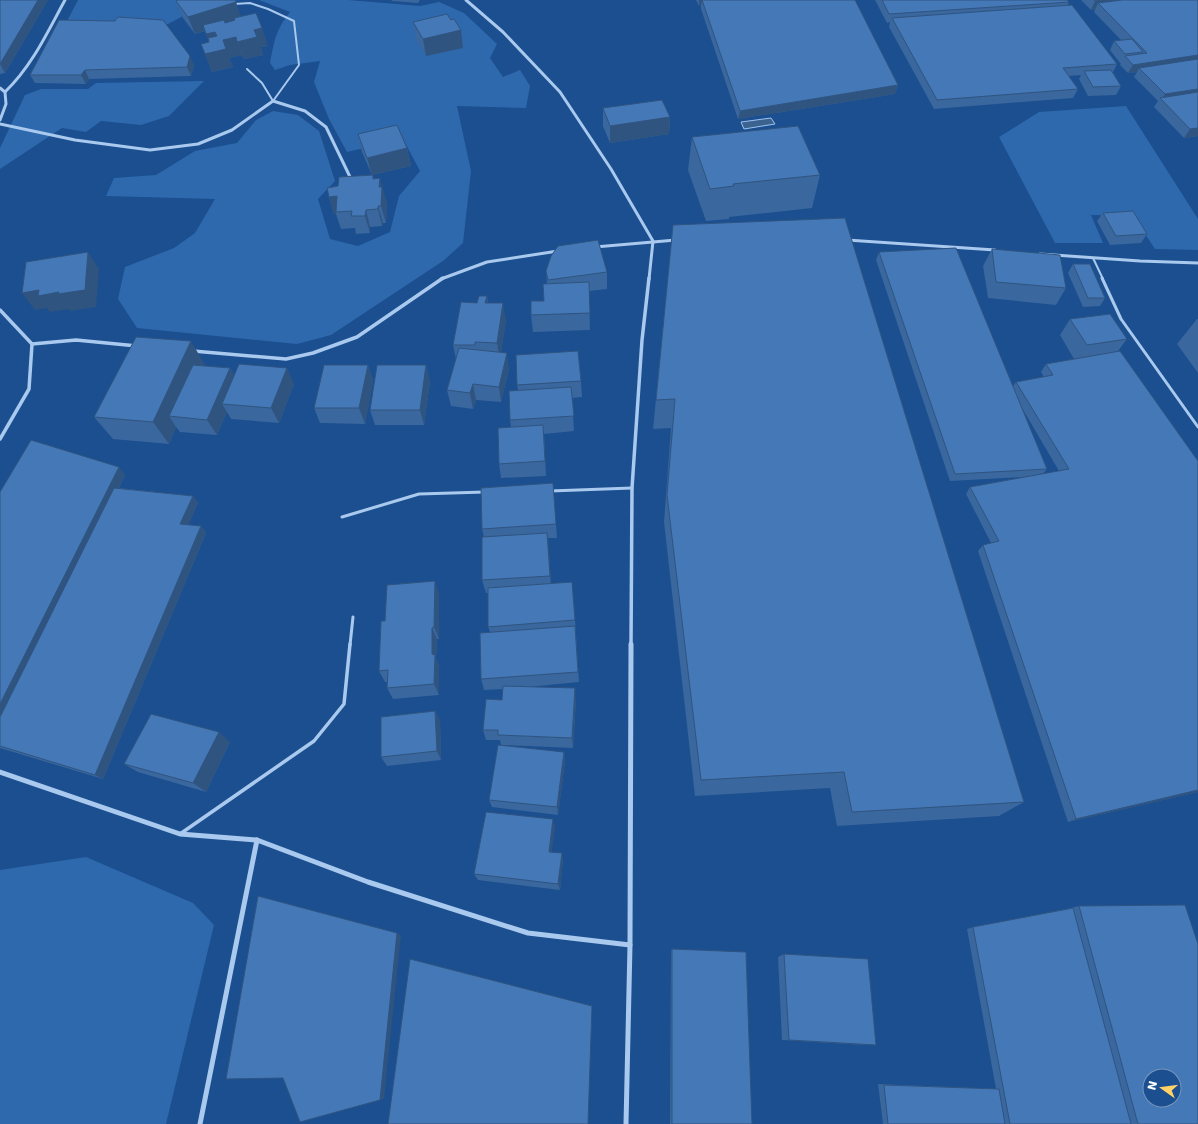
<svg xmlns="http://www.w3.org/2000/svg" width="1198" height="1124" font-family="'DejaVu Sans',sans-serif">
  <style>
    .green { fill: #2e69ad }
    .water { fill: #3c6290; stroke: #9cc4f0 }
    .lines { fill: none; stroke-linecap: round; stroke-linejoin: round }
    .lane-far2 { stroke: #a9c9ee; stroke-width: 2 }
    .lane-far1 { stroke: #a9c9ee; stroke-width: 3 }
    .lane { stroke: #a9c9ee; stroke-width: 3.5 }
    .street-far2 { stroke: #a9c9ee; stroke-width: 3 }
    .street-far1 { stroke: #a9c9ee; stroke-width: 3.5 }
    .street { stroke: #a9c9ee; stroke-width: 5 }
    .wall { fill: #3a679d; fill-rule: evenodd }
    .shaded-wall { fill: #305480 }
    .building { fill: #4478b7; stroke: #305480; fill-rule: evenodd }
  </style>
  <rect width="100%" height="100%" fill="#1b4f8f"/>
  <g class="green">
    <polygon points="78,0 241,0 206,4 168,24 65,25"/>
    <path d="M259,0H348L420,6L439,2L464,13L497,44L490,58L503,77L520,70L530,86L526,108L457,106L471,171L463,243L443,261L331,335L297,344L137,328L118,299L125,267L174,248L195,233L215,199L106,196L114,178L156,175L195,151L237,143L256,120L273,111L298,115L319,131L335,181L318,199L330,239L358,246L390,232L399,196L420,171L403,139L347,152L329,119L314,82L320,61L290,65L275,70L270,63C274,42 276,29 290,12Z"/>
    <polygon points="204,81 169,116 141,125 101,121 86,132 62,128 0,169 0,148 25,95 41,89 88,89 96,83"/>
    <polygon points="1126,106 1198,219 1198,250 1155,249 1133,216 1091,215 1103,243 1055,243 999,137 1039,112"/>
    <polygon points="86,857 193,903 214,925 166,1124 0,1124 0,870"/>
  </g>
  <polygon class="water" points="771,118 775,124 744,129 741,122"/>
  <g class="lines">
    <g class="lane-far2">
      <polyline points="234,4 250,3 268,9 294,21 299,65 273,101 262,83 247,69"/>
      <polyline points="1093,258 1103,279"/>
    </g>
    <g class="lane-far1">
      <polyline points="1102,278 1121,319 1198,427"/>
      <polyline points="550,491 632,488"/>
      <polyline points="342,517 419,494 485,492"/>
      <polyline points="350,645 353,617"/>
    </g>
    <polyline class="lane" points="180,834 314,741 344,704 350,644"/>
    <g class="street-far2">
      <polyline points="466,0 503,32 560,92 611,169 653,241 649,279"/>
      <polyline points="0,88 5,92 6,104 0,120"/>
      <path d="M5,92C32,66 47,33 65,0"/>
      <polyline points="0,124 75,140 150,150 198,144 232,130 273,101 305,111 326,127 352,181"/>
      <polyline points="847,240 995,250"/>
      <polyline points="595,247 676,240"/>
      <polyline points="1040,254 1140,261 1198,263"/>
      <polyline points="441,279 487,262 558,251"/>
    </g>
    <g class="street-far1">
      <polyline points="0,310 32,344 76,340 137,346"/>
      <polyline points="193,351 286,359 313,353 357,337 443,278"/>
      <polyline points="0,439 29,389 32,344"/>
      <polyline points="631,645 632,488 642,340 649,278"/>
    </g>
    <g class="street">
      <polyline points="0,772 180,834 257,840 368,882 528,933 630,945 631,644"/>
      <polyline points="200,1124 257,840"/>
      <polyline points="626,1124 630,945"/>
    </g>
  </g>
  <g class="wall">
    <polygon points="0,0 48,0 5,73 0,74"/>
    <polygon points="392,0 420,0 418,3 392,1"/>
    <polygon points="696,0 855,0 898,85 895,94 738,119 701,9 701,6 699,6"/>
    <polygon points="875,0 1067,0 1069,2 1068,5 1117,64 1113,72 1121,86 1116,95 1088,96 1079,79 1081,75 1069,76 1078,89 1073,98 934,109 889,27 890,22 887,23"/>
    <polygon points="1081,0 1198,0 1198,136 1184,138 1154,107 1158,101 1134,77 1137,72 1128,73 1120,65 1121,63 1120,63 1110,50 1114,41 1121,40 1094,12 1095,10 1091,10"/>
    <polygon points="176,1 241,17 268,46 261,47 263,55 244,59 242,55 229,58 233,67 212,72 205,54 209,42 205,31 195,34 183,18"/>
    <polygon points="59,20 194,65 191,76 89,79 86,84 35,83 30,75"/>
    <polygon points="413,22 461,30 463,48 426,56 416,39"/>
    <polygon points="603,108 670,117 669,134 610,143 603,126"/>
    <polygon points="358,134 407,148 411,166 372,175 362,152"/>
    <polygon points="692,137 820,175 812,208 729,217 729,219 706,221 688,170"/>
    <polygon points="374,178 382,187 387,204 386,223 383,223 382,226 370,227 370,233 356,234 355,228 341,229 336,214 334,214 329,197 338,186"/>
    <polygon points="1103,213 1147,234 1141,243 1110,245 1097,221"/>
    <polygon points="673,225 1024,802 999,816 837,826 830,788 695,796 664,522 671,428 653,429"/>
    <polygon points="992,249 1066,288 1056,305 988,298 983,266"/>
    <path d="M879,252L1013,386L1016,382L1044,377L1041,372L1046,364L1074,359L1060,335L1070,319L1127,339L1118,351L1198,461V792L1068,822L978,551L983,545L991,543L966,494L970,487L1023,477L950,481L876,260ZM1022,408L1059,471L1043,474L1047,469Z"/>
    <polygon points="1073,264 1105,298 1100,306 1083,307 1068,273"/>
    <polygon points="546,271 607,272 607,289 589,291 590,330 533,332 531,315 544,301 547,283"/>
    <polygon points="487,296 488,303 506,320 501,352 509,369 501,402 476,400 473,409 451,406 447,390 456,359 453,345 477,303"/>
    <polygon points="1197,319 1198,319 1198,373 1177,344"/>
    <polygon points="205,365 204,366 230,368 234,375 294,384 279,423 231,419 227,412 217,435 180,432 176,427 169,444 113,439 94,417"/>
    <polygon points="368,365 373,381 365,424 320,423 314,408"/>
    <polygon points="426,365 430,381 424,425 375,425 370,410"/>
    <polygon points="581,381 582,397 572,398 574,431 544,434 546,476 501,478 499,464 511,427 510,420 518,390 517,385"/>
    <polygon points="125,475 119,488 193,496 198,503 188,525 201,526 206,533 103,779 0,748 0,492"/>
    <polygon points="553,483 557,538 548,538 551,584 575,620 579,682 528,687 576,699 573,748 501,745 500,740 486,740 483,730 502,700 503,689 484,690 481,679 490,632 488,627 488,593 486,593 482,580 484,537 482,529"/>
    <polygon points="439,593 439,639 437,639 436,659 439,666 439,695 393,699 387,688 388,682 385,682 379,671 385,621"/>
    <polygon points="435,711 440,721 441,760 387,766 381,757"/>
    <polygon points="230,742 206,792 138,772 124,764"/>
    <polygon points="564,752 565,761 558,815 492,807 489,800"/>
    <polygon points="555,827 551,852 563,859 560,890 478,880 474,874"/>
    <polygon points="1079,906 1198,1124 883,1124 878,1084 996,1089 967,929 973,927 1071,908"/>
    <polygon points="672,949 752,1124 670,1124 671,951"/>
    <polygon points="784,954 876,1045 866,1045 782,1040 778,957"/>
  </g>
  <g class="shaded-wall">
    <polygon points="38,0 48,0 5,73 0,64"/>
    <polygon points="699,0 702,0 701,6 699,6"/>
    <polygon points="1105,0 1166,0 1098,3 1095,10 1091,10 1095,1"/>
    <polygon points="236,2 242,19 235,22 236,37 242,55 229,58 233,67 212,72 205,54 226,24 195,34 188,17"/>
    <polygon points="262,28 268,46 261,47 263,55 244,59 237,42 254,30"/>
    <polygon points="461,30 463,48 426,56 423,39"/>
    <polygon points="215,32 222,50 213,52 206,34"/>
    <polygon points="1198,55 1198,63 1139,68 1137,72 1128,73 1133,65"/>
    <polygon points="190,56 194,65 191,76 187,67"/>
    <polygon points="85,70 89,79 86,84 81,75"/>
    <polygon points="898,85 895,94 738,119 740,111"/>
    <polygon points="1198,89 1198,97 1161,100 1165,94"/>
    <polygon points="670,117 669,134 610,143 610,126"/>
    <polygon points="1198,128 1198,136 1184,138 1190,129"/>
    <polygon points="407,148 411,166 372,175 367,158"/>
    <polygon points="380,178 387,204 386,223 381,206 379,187"/>
    <polygon points="337,196 336,212 336,214 334,214 329,197"/>
    <polygon points="378,206 383,223 382,226 378,209"/>
    <polygon points="366,210 370,227 370,233 365,216"/>
    <polygon points="88,252 99,269 96,307 70,311 69,309 50,312 47,308 35,310 22,293 39,290"/>
    <polygon points="487,296 489,313 485,303"/>
    <polygon points="503,303 506,320 500,359 497,343"/>
    <polygon points="191,341 205,365 181,417 169,416 176,427 169,444 153,422"/>
    <polygon points="507,353 509,369 501,402 499,387"/>
    <polygon points="368,365 373,381 365,424 359,408"/>
    <polygon points="426,365 430,381 424,425 420,410"/>
    <polygon points="230,368 239,384 222,404 227,412 217,435 207,420"/>
    <polygon points="287,368 294,384 279,423 271,408"/>
    <polygon points="473,384 476,400 473,409 470,393"/>
    <polygon points="119,467 125,475 0,727 0,704"/>
    <polygon points="193,496 198,503 186,531 180,524"/>
    <polygon points="201,526 206,533 103,779 95,775"/>
    <polygon points="547,533 549,546 551,588 550,576"/>
    <polygon points="435,581 439,593 439,639 434,627"/>
    <polygon points="432,628 437,639 436,659 439,666 439,695 434,684 432,654"/>
    <polygon points="575,688 576,699 573,748 572,738"/>
    <polygon points="435,711 440,721 441,760 437,751"/>
    <polygon points="219,732 230,742 206,792 193,783"/>
    <polygon points="564,752 565,761 558,815 557,807"/>
    <polygon points="1198,790 1198,792 1068,822 1076,819"/>
    <polygon points="553,819 555,827 551,858 549,852"/>
    <polygon points="562,853 563,859 560,890 558,884"/>
    <polygon points="397,933 401,935 384,1099 300,1122"/>
  </g>
  <g class="building">
    <polygon points="0,0 38,0 0,64"/>
    <polygon points="178,0 235,0 236,2 188,17 176,1"/>
    <polygon points="702,0 855,0 898,85 740,111"/>
    <polygon points="882,0 1067,0 1069,2 889,14"/>
    <polygon points="1094,0 1105,0 1095,1"/>
    <polygon points="1122,0 1198,0 1198,55 1133,65 1125,56 1147,53 1098,3"/>
    <polygon points="1072,5 1117,64 1063,68 1078,89 937,100 892,18"/>
    <polygon points="256,13 262,28 254,30 257,37 237,42 236,37 223,40 226,49 205,54 201,44 209,42 208,38 217,36 215,32 206,34 203,25 224,20 225,23 235,20 234,18"/>
    <polygon points="447,14 451,20 454,19 461,30 423,39 413,22"/>
    <polygon points="118,17 163,20 190,56 187,67 85,70 81,75 30,75 59,20 115,21"/>
    <polygon points="1132,39 1143,52 1125,54 1114,41"/>
    <polygon points="1198,59 1198,89 1165,94 1139,68"/>
    <polygon points="1111,70 1121,86 1093,87 1084,71"/>
    <polygon points="1198,92 1198,128 1190,129 1160,98"/>
    <polygon points="662,100 670,117 610,126 603,108"/>
    <polygon points="397,125 407,148 367,158 358,134"/>
    <polygon points="798,126 820,175 733,184 734,186 710,189 692,137"/>
    <polygon points="373,175 373,179 380,178 379,187 382,187 381,206 378,206 378,209 366,210 365,216 351,216 352,211 336,212 337,196 329,197 327,188 338,186 339,177"/>
    <polygon points="1133,211 1147,234 1116,236 1103,213"/>
    <polygon points="845,218 1024,802 852,812 844,772 701,780 667,495 675,399 656,400 673,225"/>
    <polygon points="598,240 607,272 548,280 546,271 551,256 558,246"/>
    <polygon points="956,248 1047,469 955,474 879,252"/>
    <polygon points="992,249 1060,255 1066,288 996,282"/>
    <polygon points="88,252 85,290 58,294 59,292 38,296 39,290 22,293 26,262"/>
    <polygon points="1073,264 1090,264 1105,298 1088,298"/>
    <polygon points="589,282 590,313 531,315 531,301 544,301 543,284"/>
    <polygon points="479,296 487,296 485,303 503,303 497,343 475,342 475,345 453,345 461,302 477,303"/>
    <polygon points="1110,314 1127,339 1087,345 1070,319"/>
    <polygon points="136,337 191,341 153,422 94,417"/>
    <polygon points="459,348 507,353 499,387 473,384 470,393 447,390"/>
    <polygon points="578,351 581,381 517,385 516,355"/>
    <polygon points="1120,351 1198,461 1198,790 1076,819 983,545 999,541 970,487 1069,469 1016,382 1053,375 1046,364"/>
    <polygon points="239,364 287,368 271,408 222,404"/>
    <polygon points="193,365 230,368 207,420 169,416"/>
    <polygon points="324,365 368,365 359,408 314,408"/>
    <polygon points="377,365 426,365 420,410 370,410"/>
    <polygon points="571,387 574,416 510,420 509,391"/>
    <polygon points="543,425 545,461 499,464 498,428"/>
    <polygon points="31,440 119,467 0,704 0,492"/>
    <polygon points="553,483 556,524 482,529 481,488"/>
    <polygon points="114,488 193,496 180,524 201,526 95,775 0,746 0,717"/>
    <polygon points="547,533 550,576 482,580 482,537"/>
    <polygon points="435,581 434,627 432,628 432,654 435,655 434,684 387,688 388,670 379,671 381,621 385,621 387,585"/>
    <polygon points="572,582 575,620 488,627 488,588"/>
    <polygon points="575,626 578,672 481,679 480,633"/>
    <polygon points="503,686 575,688 572,738 498,735 498,730 483,730 486,699 502,700"/>
    <polygon points="435,711 437,751 381,757 381,717"/>
    <polygon points="151,714 219,732 193,783 124,764"/>
    <polygon points="498,745 564,752 557,807 489,800"/>
    <polygon points="486,812 553,819 549,852 562,853 558,884 474,874"/>
    <polygon points="258,896 397,933 380,1100 300,1122 283,1078 226,1079"/>
    <path d="M1185,905L1198,944V1124H1138L1079,906ZM1150,1076H1174V1100H1150Z"/>
    <polygon points="1073,908 1131,1124 1010,1124 973,927"/>
    <polygon points="672,949 746,952 752,1124 672,1124"/>
    <polygon points="784,954 868,959 876,1045 789,1040"/>
    <polygon points="410,959 592,1006 588,1124 388,1124"/>
    <polygon points="884,1085 999,1089 1005,1124 888,1124"/>
  </g>
  <g transform="translate(1162 1088) rotate(284)"><circle r="19" fill="#1b4f8f" stroke="#7695bc"/>
  <path d="M0-3L7 15L0 10L-7 15Z" fill="#ffd166"/>
  <text y="-6" font-size="11" font-weight="bold" text-anchor="middle" fill="#ffffff">N</text>
  </g>
</svg>
